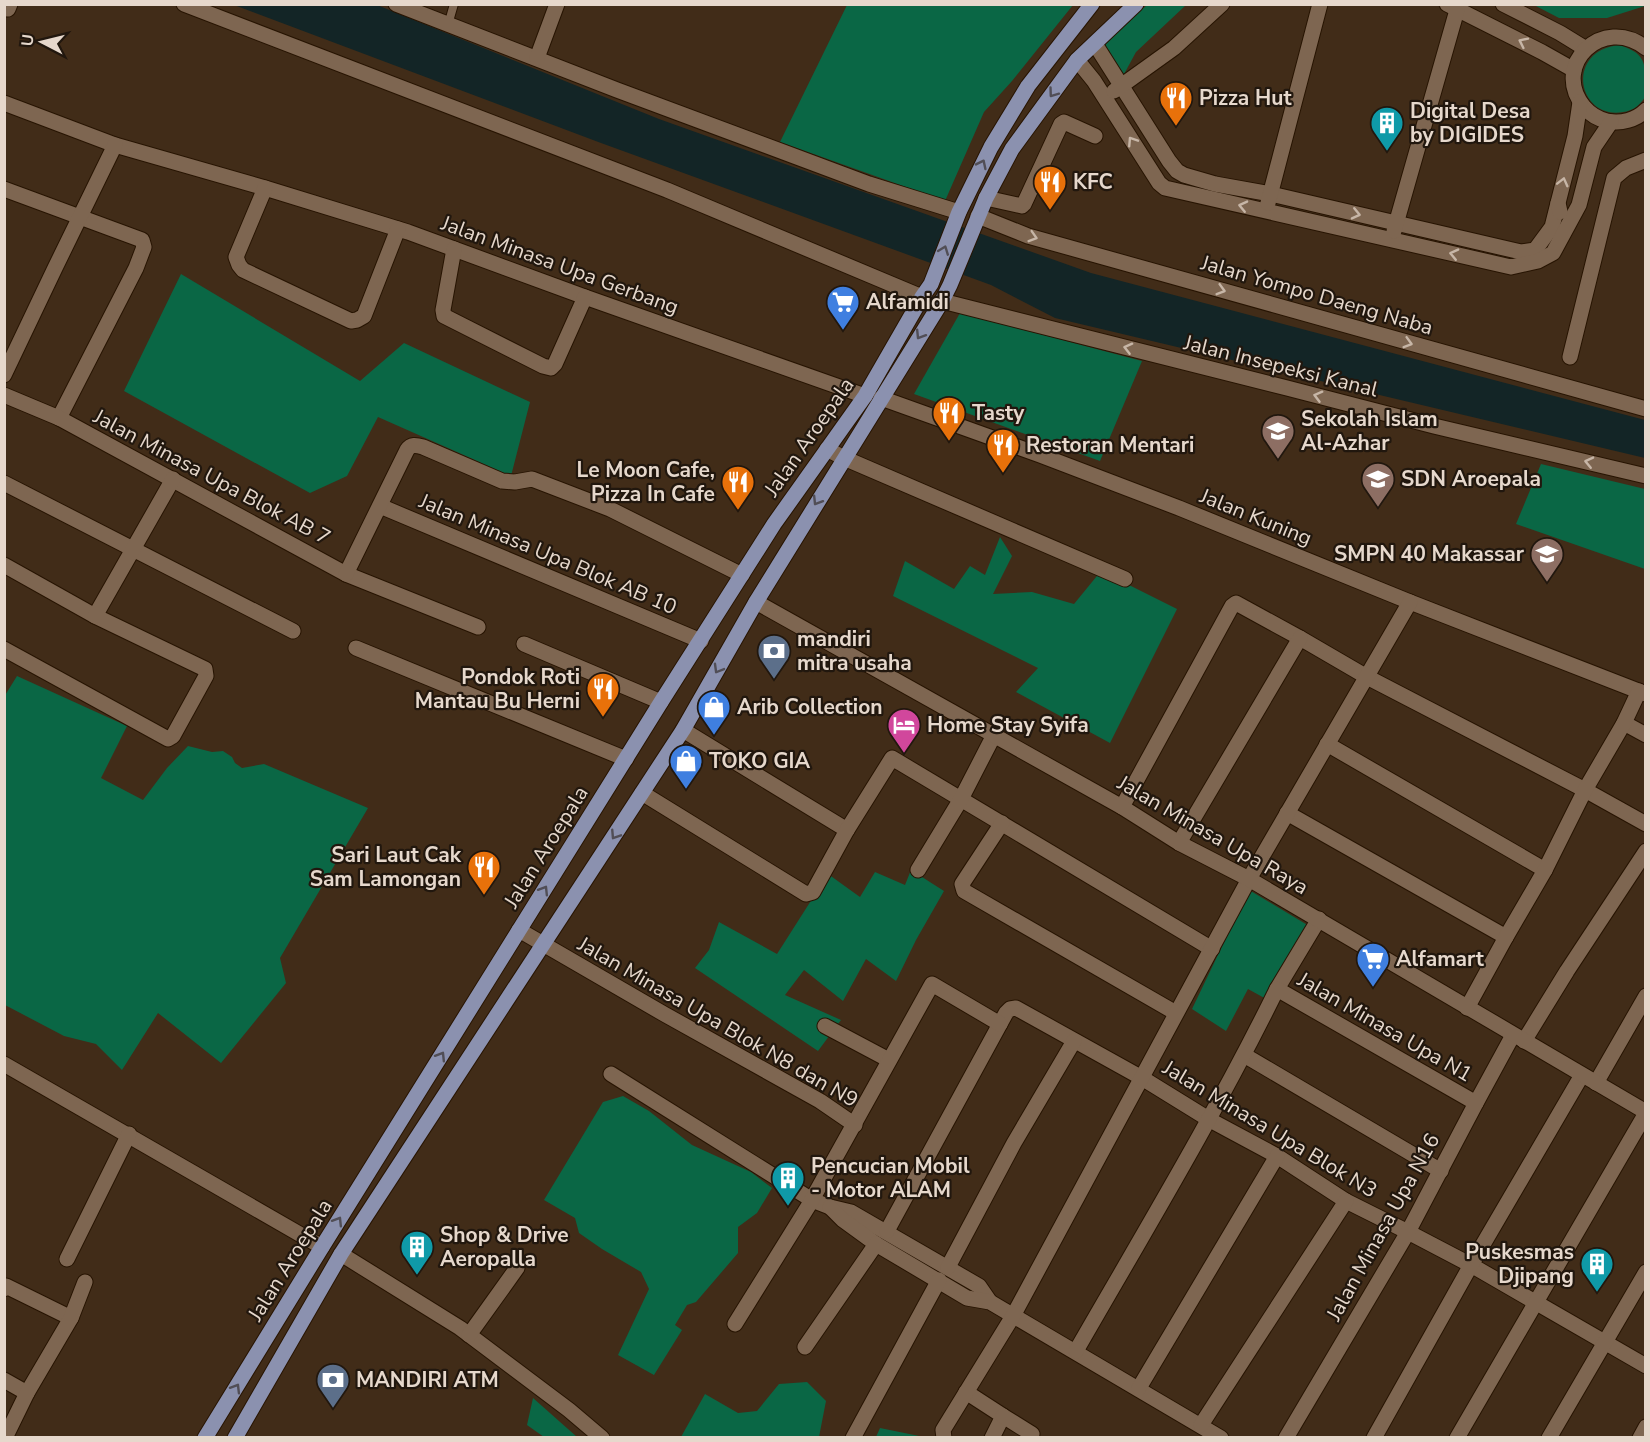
<svg xmlns="http://www.w3.org/2000/svg" width="1650" height="1442" font-family="'Nunito Sans',sans-serif">
  <style>
    .green { fill: #0a6745 }
    .water { fill: #132526 }
    .lines { fill: none; stroke-linecap: round; stroke-linejoin: round }
    .service-casing { stroke: #271402; stroke-width: 10 }
    .minor-casing { stroke: #271402; stroke-width: 17 }
    .tertiary-casing { stroke: #271402; stroke-width: 17 }
    .primary-casing { stroke: #271402; stroke-width: 17 }
    .service { stroke: #7e6651; stroke-width: 8 }
    .minor { stroke: #7e6651; stroke-width: 15 }
    .tertiary { stroke: #7e6651; stroke-width: 15 }
    .primary { stroke: #8b91af; stroke-width: 15 }
    .oneway { stroke: #c7b6a7 }
    .oneway2 { stroke: #514e56 }
    .labels { text-anchor: middle; dominant-baseline: central; stroke-width: 4.5; stroke-linejoin: round; paint-order: stroke }
    .poi-label { font-size: 21px; font-weight: bold; fill: #e6d8cc; stroke: #21170e; text-anchor: start }
    .street-label { font-size: 21px; fill: #e6d8cc; stroke: #21170e }
  </style>
  <rect width="100%" height="100%" fill="#412c18"/>
  <g class="green">
    <polygon points="1645,4 1645,6 1607,18 1559,18 1534,5"/>
    <polygon points="847,5 1073,5 1012,81 984,112 945,201 780,142"/>
    <polygon points="1147,5 1186,5 1136,52 1123,76 1102,46"/>
    <path d="M1619,45C1650,54 1645,68 1645,97C1640,105 1633,111 1623,112C1578,120 1564,51 1619,45Z"/>
    <polygon points="181,274 360,381 404,343 530,402 511,476 378,417 347,476 310,493 124,391"/>
    <polygon points="960,313 1142,361 1100,461 914,394"/>
    <polygon points="1541,464 1645,489 1645,569 1516,524"/>
    <polygon points="1000,537 1012,556 993,594 1032,592 1074,604 1101,571 1177,609 1110,743 1016,692 1038,668 893,596 905,561 954,589 970,566 985,575"/>
    <polygon points="17,676 127,726 101,778 143,800 167,768 188,746 212,752 223,751 232,757 235,763 242,768 264,764 368,808 280,958 286,983 221,1063 158,1013 122,1070 96,1044 64,1036 5,1005 4,697"/>
    <polygon points="911,870 944,891 916,940 896,981 866,959 843,1001 804,970 785,995 841,1020 818,1051 695,968 709,950 719,922 777,954 828,874 860,897 875,872 905,885"/>
    <polygon points="1249,890 1309,926 1268,1000 1248,989 1226,1031 1192,1009"/>
    <polygon points="623,1096 649,1111 692,1145 751,1172 772,1188 757,1213 738,1227 738,1253 696,1302 687,1305 675,1325 682,1330 654,1375 618,1355 649,1289 641,1272 602,1249 579,1233 575,1218 544,1200 603,1102"/>
    <polygon points="807,1382 826,1401 819,1437 681,1437 705,1394 738,1413 757,1411 779,1384"/>
    <polygon points="533,1398 577,1437 544,1437 527,1425"/>
    <polygon points="880,1428 924,1437 925,1437 876,1437"/>
  </g>
  <polygon class="water" points="234,5 377,5 659,119 1091,273 1645,420 1645,458 1055,318 991,285 601,143"/>
  <g class="lines">
    <g class="service-casing">
      <polyline id="service" points="448,25 454,4"/>
    </g>
    <g class="minor-casing">
      <g id="minor">
        <polyline points="184,4 667,190 922,297"/>
        <polyline points="396,4 617,90 869,184 959,212"/>
        <polyline points="1447,4 1542,52 1574,70"/>
        <polyline points="1503,4 1560,33 1586,49"/>
        <polyline points="8,9 10,4"/>
        <polyline points="1095,44 1169,161 1177,171 1184,175 1215,184 1271,194 1521,252 1535,250 1552,227 1558,203"/>
        <path d="M1646,48C1603,14 1550,65 1584,107C1590,114 1598,119 1607,121C1621,124 1636,120 1646,110"/>
        <polyline points="537,58 557,4"/>
        <polyline points="1077,60 1094,81 1159,183 1165,188 1511,267 1538,261 1553,253 1579,205 1594,147 1611,122"/>
        <polyline points="1114,91 1174,48 1222,4"/>
        <polyline points="4,103 115,145 265,188 408,232 585,297 865,396"/>
        <polyline points="265,188 236,257 239,265 243,270 351,321 357,320 364,316 398,229"/>
        <polyline points="4,189 142,240 144,247 136,268 59,418"/>
        <polyline points="986,198 1022,206 1024,204 1061,124 1064,122 1095,136"/>
        <polyline points="1268,203 1320,4"/>
        <polyline points="1560,212 1558,203 1575,136 1580,102"/>
        <polyline points="1394,231 1457,10"/>
        <polyline points="454,249 443,310 444,316 543,366 551,368 555,364 585,297"/>
        <polyline points="1570,357 1614,178 1626,168 1646,160"/>
        <polyline points="4,375 55,268 115,145"/>
        <polyline points="4,395 59,418 346,574 478,627"/>
        <polyline points="881,398 1040,455 1179,508 1410,602 1646,694"/>
        <polyline points="827,449 844,458 1125,579"/>
        <polyline points="4,483 293,631"/>
        <polyline points="380,506 701,641"/>
        <polyline points="4,565 95,616 205,669 206,676 173,736 168,739 4,649"/>
        <path d="M346,574L407,450C411,444 416,445 423,447L502,481L515,482L532,479L610,509L742,575"/>
        <polyline points="95,616 173,479"/>
        <polyline points="524,644 661,702"/>
        <polyline points="356,648 626,759"/>
        <polyline points="1624,723 1646,735"/>
        <polyline points="683,730 847,830"/>
        <polyline points="1327,744 1545,870"/>
        <polyline points="642,793 806,894 813,892 847,830 892,758 1212,949"/>
        <polyline points="1122,807 1232,606 1236,603 1300,638 1367,677 1585,790 1646,824"/>
        <polyline points="1287,813 1506,937"/>
        <polyline points="1002,823 962,884 964,891 1176,1013"/>
        <polyline points="1179,843 1300,638"/>
        <polyline points="918,870 961,799 994,735"/>
        <polyline points="519,930 664,1014 820,1101 855,1125"/>
        <polyline points="1277,989 1319,919"/>
        <polyline points="1467,1008 1506,937 1545,870 1585,790 1624,723 1639,691"/>
        <polyline points="825,1026 889,1060"/>
        <polyline points="1524,1041 1567,971 1646,851"/>
        <polyline points="1244,1055 1441,1171"/>
        <polyline points="4,1064 322,1247"/>
        <polyline points="611,1074 812,1200 830,1207 851,1212 979,1286 990,1302"/>
        <polyline points="1596,1083 1646,996"/>
        <polyline points="830,1207 843,1220 876,1244 967,1298 990,1302 1221,1438"/>
        <polyline points="887,1231 1006,1013 1010,1009 1016,1008 1142,1078 1210,1120 1277,1156 1346,1201 1408,1232 1471,1265 1646,1366"/>
        <polyline points="341,1254 460,1328 569,1410 602,1438"/>
        <polyline points="67,1259 129,1134"/>
        <polyline points="948,1267 1014,1143 1074,1041"/>
        <polyline points="4,1289 6,1286 71,1318"/>
        <polyline points="735,1324 809,1205 932,984 1000,1024"/>
        <polyline points="469,1335 517,1268"/>
        <polyline points="805,1347 876,1244"/>
        <path d="M1076,1351C1145,1231 1216,1113 1277,989L1476,1103"/>
        <polyline points="4,1380 27,1393"/>
        <polyline points="1139,1388 1277,1156"/>
        <polyline points="966,1392 1003,1416 992,1438"/>
        <polyline points="1003,1416 1032,1434"/>
        <polyline points="1201,1425 1346,1201"/>
        <polyline points="5,1438 27,1393 71,1318 85,1282"/>
        <polyline points="853,1438 939,1280"/>
        <polyline points="944,1438 943,1430 1013,1316 1249,879 1410,602"/>
        <polyline points="1286,1438 1408,1232 1476,1103 1513,1035"/>
        <polyline points="1374,1438 1471,1265 1582,1075"/>
        <polyline points="1457,1438 1646,1113"/>
        <polyline points="1549,1438 1646,1272"/>
        <polyline points="1640,1438 1646,1427"/>
      </g>
    </g>
    <g class="tertiary-casing">
      <g id="tertiary">
        <polyline points="978,216 1028,236 1646,409"/>
        <polyline points="942,301 1287,388 1434,426 1646,476"/>
        <polyline points="756,602 1122,807 1179,843 1249,879 1646,1112"/>
      </g>
    </g>
    <g class="primary-casing">
      <g id="primary">
        <polyline points="205,1438 322,1247 661,702 774,524 865,396 922,297 931,284 959,212 991,147 1028,86 1092,4"/>
        <polyline points="235,1438 341,1254 683,730 756,602 942,301 950,285 986,198 1012,149 1077,60 1136,4"/>
      </g>
    </g>
    <use href="#service" class="service"/>
    <use href="#minor" class="minor"/>
    <use href="#tertiary" class="tertiary"/>
    <use href="#primary" class="primary"/>
  </g>
  <defs><path id="oneway-chevron" d="M-2-3.5L2.5 0L-2 3.5" fill="none" stroke-width="1.6" stroke-linecap="round" stroke-linejoin="round" transform="scale(1.5)"/></defs>
  <g class="oneway">
    <use href="#oneway-chevron" transform="translate(1523 42) rotate(-154)"/>
    <use href="#oneway-chevron" transform="translate(1132 141) rotate(-123)"/>
    <use href="#oneway-chevron" transform="translate(1563 182) rotate(-76)"/>
    <use href="#oneway-chevron" transform="translate(1243 206) rotate(-167)"/>
    <use href="#oneway-chevron" transform="translate(1356 214) rotate(13)"/>
    <use href="#oneway-chevron" transform="translate(1033 237) rotate(17)"/>
    <use href="#oneway-chevron" transform="translate(1454 254) rotate(-167)"/>
    <use href="#oneway-chevron" transform="translate(1221 290) rotate(16)"/>
    <use href="#oneway-chevron" transform="translate(1408 343) rotate(16)"/>
    <use href="#oneway-chevron" transform="translate(1128 348) rotate(-166)"/>
    <use href="#oneway-chevron" transform="translate(1318 396) rotate(-165)"/>
    <use href="#oneway-chevron" transform="translate(1589 462) rotate(-167)"/>
  </g>
  <g class="oneway2">
    <use href="#oneway-chevron" transform="translate(1053 93) rotate(126)"/>
    <use href="#oneway-chevron" transform="translate(982 164) rotate(-64)"/>
    <use href="#oneway-chevron" transform="translate(944 250) rotate(-69)"/>
    <use href="#oneway-chevron" transform="translate(920 335) rotate(122)"/>
    <use href="#oneway-chevron" transform="translate(817 501) rotate(122)"/>
    <use href="#oneway-chevron" transform="translate(718 669) rotate(120)"/>
    <use href="#oneway-chevron" transform="translate(615 835) rotate(123)"/>
    <use href="#oneway-chevron" transform="translate(544 890) rotate(-58)"/>
    <use href="#oneway-chevron" transform="translate(441 1056) rotate(-58)"/>
    <use href="#oneway-chevron" transform="translate(338 1221) rotate(-58)"/>
    <use href="#oneway-chevron" transform="translate(236 1388) rotate(-59)"/>
  </g>
  <defs>
    <g id="restaurant-pin" transform="scale(1.725)"><path d="M0 17L-7.5 6A9.5 9.5 0 1 1 7.5 6Z" fill="#e8710a" stroke="#21170e"/><path d="M-5-6h1v4h1v-4h1v4h1v-4h1v5L-1.5 .5V6h-2V.5L-5-1ZM5-6V6H3V1.5H1.5Q1.5-4 5-6Z" fill="#fff"/></g>
    <g id="building-pin" transform="scale(1.725)"><path d="M0 17L-7.5 6A9.5 9.5 0 1 1 7.5 6Z" fill="#0f9aa8" stroke="#21170e"/><path d="M-4-6H4V6H1V3H-1V6H-4ZM-2.5-4.3h1.7v1.8h-1.7ZM.8-4.3h1.7v1.8H.8ZM-2.5-1h1.7V.8h-1.7ZM.8-1h1.7V.8H.8Z" fill="#fff"/></g>
    <g id="supermarket-pin" transform="scale(1.725)"><path d="M0 17L-7.5 6A9.5 9.5 0 1 1 7.5 6Z" fill="#3f7fe0" stroke="#21170e"/><path d="M-6-5.5h2.5l.6 2H6L4.5 2H-2.5L-4.4-4H-6ZM-1.5 3.2a1.3 1.3 0 1 0 .1 0ZM3 3.2a1.3 1.3 0 1 0 .1 0Z" fill="#fff"/></g>
    <g id="school-pin" transform="scale(1.725)"><path d="M0 17L-7.5 6A9.5 9.5 0 1 1 7.5 6Z" fill="#8d6e63" stroke="#21170e"/><path d="M0-5L7-2L0 1L-7-2ZM-4 1L0 2.5L4 1V4Q0 6-4 4Z" fill="#fff"/></g>
    <g id="bank-pin" transform="scale(1.725)"><path d="M0 17L-7.5 6A9.5 9.5 0 1 1 7.5 6Z" fill="#5c6f8a" stroke="#21170e"/><path d="M-6-4H6V4H-6ZM0-2.3a2.3 2.3 0 1 0 0 4.6a2.3 2.3 0 1 0 0-4.6Z" fill="#fff"/></g>
    <g id="shop-pin" transform="scale(1.725)"><path d="M0 17L-7.5 6A9.5 9.5 0 1 1 7.5 6Z" fill="#3f7fe0" stroke="#21170e"/><path d="M-5-2.5h2.3a2.7 3.5 0 0 1 5.4 0H5L5.5 6h-11ZM-1.5-2.5h3a1.5 2.3 0 0 0-3 0Z" fill="#fff"/></g>
    <g id="hotel-pin" transform="scale(1.725)"><path d="M0 17L-7.5 6A9.5 9.5 0 1 1 7.5 6Z" fill="#d1479c" stroke="#21170e"/><path d="M-6-4.5h1.5V1H6V5H4.5V3h-9V5H-6ZM-4 0a1.8 1.8 0 1 1 3.6 0ZM.5 0V-2.5h3Q6-2.5 6 0Z" fill="#fff"/></g>
  </defs>
  <g fill-rule="evenodd">
    <use href="#restaurant-pin" x="1176" y="98"/>
    <use href="#building-pin" x="1387" y="123"/>
    <use href="#restaurant-pin" x="1050" y="182"/>
    <use href="#supermarket-pin" x="843" y="302"/>
    <use href="#restaurant-pin" x="949" y="413"/>
    <use href="#school-pin" x="1278" y="431"/>
    <use href="#restaurant-pin" x="1003" y="445"/>
    <use href="#school-pin" x="1378" y="479"/>
    <use href="#restaurant-pin" x="738" y="482"/>
    <use href="#school-pin" x="1547" y="554"/>
    <use href="#bank-pin" x="774" y="651"/>
    <use href="#restaurant-pin" x="603" y="689"/>
    <use href="#shop-pin" x="714" y="707"/>
    <use href="#hotel-pin" x="904" y="725"/>
    <use href="#shop-pin" x="686" y="761"/>
    <use href="#restaurant-pin" x="484" y="867"/>
    <use href="#supermarket-pin" x="1373" y="959"/>
    <use href="#building-pin" x="788" y="1178"/>
    <use href="#building-pin" x="417" y="1247"/>
    <use href="#building-pin" x="1597" y="1264"/>
    <use href="#bank-pin" x="333" y="1380"/>
  </g>
  <g class="labels">
    <g class="poi-label">
      <text x="1199" y="98">Pizza Hut</text>
      <text x="1410" y="111">Digital Desa<tspan x="1410" dy="24">by DIGIDES</tspan></text>
      <text x="1073" y="182">KFC</text>
      <text x="866" y="302">Alfamidi</text>
      <text x="972" y="413">Tasty</text>
      <text x="1301" y="419">Sekolah Islam<tspan x="1301" dy="24">Al-Azhar</tspan></text>
      <text x="1026" y="445">Restoran Mentari</text>
      <text x="715" y="470" text-anchor="end">Le Moon Cafe,<tspan x="715" dy="24">Pizza In Cafe</tspan></text>
      <text x="1401" y="479">SDN Aroepala</text>
      <text x="1524" y="554" text-anchor="end">SMPN 40 Makassar</text>
      <text x="797" y="639">mandiri<tspan x="797" dy="24">mitra usaha</tspan></text>
      <text x="580" y="677" text-anchor="end">Pondok Roti<tspan x="580" dy="24">Mantau Bu Herni</tspan></text>
      <text x="737" y="707">Arib Collection</text>
      <text x="927" y="725">Home Stay Syifa</text>
      <text x="709" y="761">TOKO GIA</text>
      <text x="461" y="855" text-anchor="end">Sari Laut Cak<tspan x="461" dy="24">Sam Lamongan</tspan></text>
      <text x="1396" y="959">Alfamart</text>
      <text x="811" y="1166">Pencucian Mobil<tspan x="811" dy="24">- Motor ALAM</tspan></text>
      <text x="440" y="1235">Shop &amp; Drive<tspan x="440" dy="24">Aeropalla</tspan></text>
      <text x="1574" y="1252" text-anchor="end">Puskesmas<tspan x="1574" dy="24">Djipang</tspan></text>
      <text x="356" y="1380">MANDIRI ATM</text>
    </g>
    <g class="street-label">
      <text transform="translate(560 265) rotate(20)">Jalan Minasa Upa Gerbang</text>
      <text transform="translate(1317 295) rotate(16)">Jalan Yompo Daeng Naba</text>
      <text transform="translate(1281 366) rotate(14)">Jalan Insepeksi Kanal</text>
      <text transform="translate(809 437) rotate(-55)">Jalan Aroepala</text>
      <text transform="translate(212 477) rotate(28)">Jalan Minasa Upa Blok AB 7</text>
      <text transform="translate(1256 517) rotate(22)">Jalan Kuning</text>
      <text transform="translate(548 554) rotate(23)">Jalan Minasa Upa Blok AB 10</text>
      <text transform="translate(1213 835) rotate(30)">Jalan Minasa Upa Raya</text>
      <text transform="translate(546 847) rotate(-58)">Jalan Aroepala</text>
      <text transform="translate(718 1022) rotate(30)">Jalan Minasa Upa Blok N8 dan N9</text>
      <text transform="translate(1385 1027) rotate(30)">Jalan Minasa Upa N1</text>
      <text transform="translate(1270 1129) rotate(31)">Jalan Minasa Upa Blok N3</text>
      <text transform="translate(1383 1227) rotate(-61)">Jalan Minasa Upa N16</text>
      <text transform="translate(290 1260) rotate(-58)">Jalan Aroepala</text>
    </g>
  </g>
  <rect width="1650" height="1442" fill="none" stroke="#e6d8cc" stroke-width="12"/>
  <g transform="translate(42 42) rotate(277)" stroke="#21170e" stroke-width="4.5" paint-order="stroke">
  <path d="M0-4.5L10 22L0 15L-10 22Z" fill="#e6d8cc"/>
  <text y="-9" font-size="16" font-weight="bold" text-anchor="middle" fill="#e6d8cc">U</text>
  </g>
</svg>
